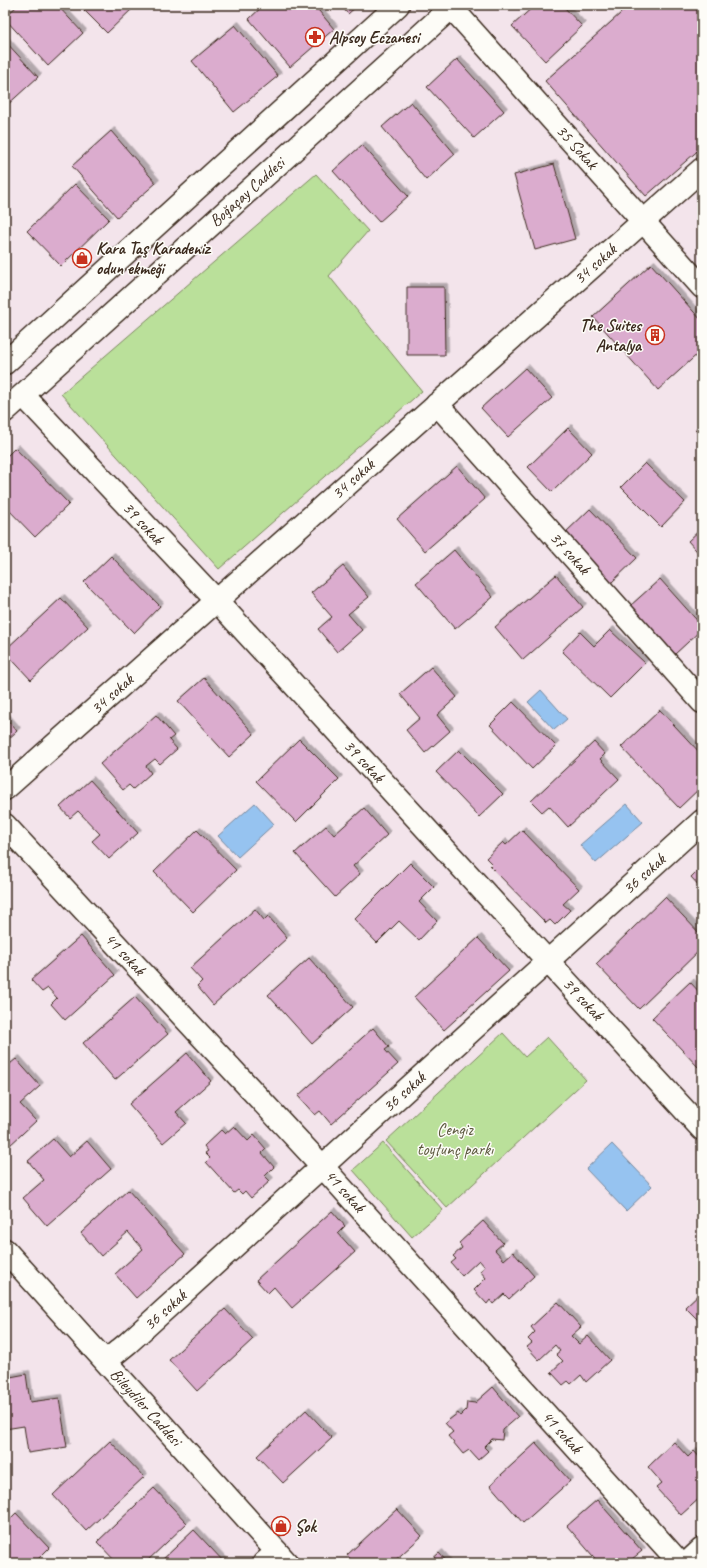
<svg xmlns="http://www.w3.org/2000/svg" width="707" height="1568" font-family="Caveat,sans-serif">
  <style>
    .green { fill: #bae09a; stroke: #7a855c }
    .water { fill: #96c3f0; stroke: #72869c }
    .building { fill: #dbacce; stroke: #3b2a1e; filter: url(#shadow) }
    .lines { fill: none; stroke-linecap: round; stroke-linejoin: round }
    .minor-casing { stroke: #3b2a1e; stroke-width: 25 }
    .tertiary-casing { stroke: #3b2a1e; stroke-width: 25 }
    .secondary-casing { stroke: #3b2a1e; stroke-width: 25 }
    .minor { stroke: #fdfcf7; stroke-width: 22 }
    .tertiary { stroke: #fdfcf7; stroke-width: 22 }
    .secondary { stroke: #fdfcf7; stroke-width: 22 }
    .labels { text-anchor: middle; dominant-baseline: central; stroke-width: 3; stroke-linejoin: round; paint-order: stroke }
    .poi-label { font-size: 17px; font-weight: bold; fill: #3b2a1e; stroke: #fdfcf7; text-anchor: start }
    .street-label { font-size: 17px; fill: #3b2a1e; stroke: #fdfcf7 }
    .park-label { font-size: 17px; fill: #5b583d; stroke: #fdfcf7 }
  </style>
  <defs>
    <filter id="shadow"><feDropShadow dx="3.5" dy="-3.5" stdDeviation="0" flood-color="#0004"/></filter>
  </defs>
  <rect width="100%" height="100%" fill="#f3e4eb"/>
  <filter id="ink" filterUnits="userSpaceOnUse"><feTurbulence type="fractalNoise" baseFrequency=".025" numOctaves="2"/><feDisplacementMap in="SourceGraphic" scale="8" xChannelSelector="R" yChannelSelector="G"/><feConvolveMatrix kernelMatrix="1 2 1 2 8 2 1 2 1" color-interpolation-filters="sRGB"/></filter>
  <g filter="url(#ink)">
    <g class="green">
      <polygon points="316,174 368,231 329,276 422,391 219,569 61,394"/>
      <polygon points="503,1033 525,1057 547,1037 586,1080 447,1208 386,1141"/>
      <polygon points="383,1143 443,1210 412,1237 353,1170"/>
    </g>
    <g class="water">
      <polygon points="541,690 567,719 554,730 528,702"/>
      <polygon points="255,803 274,824 238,857 218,836"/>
      <polygon points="627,804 643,822 596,863 580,845"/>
      <polygon points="612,1144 652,1186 626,1211 586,1169"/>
    </g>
    <g class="building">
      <polygon points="18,5 57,5 83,33 48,66 5,19 5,17"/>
      <polygon points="79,5 136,5 107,33"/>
      <polygon points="264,5 314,5 334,29 290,67 249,19"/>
      <polygon points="340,5 358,5 348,14"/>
      <polygon points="535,5 562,5 582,26 545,61 512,26"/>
      <polygon points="630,5 702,5 702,147 646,196 545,81"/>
      <polygon points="235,25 278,76 234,112 192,61"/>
      <polygon points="5,41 38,77 5,107"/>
      <polygon points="457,59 504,111 474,138 427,87"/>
      <polygon points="411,102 455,154 426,180 382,127"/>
      <polygon points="111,131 156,183 117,217 72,166"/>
      <polygon points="362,145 408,196 379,222 333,171"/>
      <polygon points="554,164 575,239 535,250 514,175"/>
      <polygon points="75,184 109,219 61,266 27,231"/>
      <polygon points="651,264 702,321 702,350 658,390 593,317"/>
      <polygon points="407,287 444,287 445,355 407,355"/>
      <polygon points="525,368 552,398 508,437 481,408"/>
      <polygon points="702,422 702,437 695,430"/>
      <polygon points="568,428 592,453 552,492 528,467"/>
      <polygon points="15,448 69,504 35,537 5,506 5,458"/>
      <polygon points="645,463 685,502 661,527 621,487"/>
      <polygon points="457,466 485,499 425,551 397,519"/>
      <polygon points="590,509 637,558 611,583 564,534"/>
      <polygon points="702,528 702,557 688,541"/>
      <polygon points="454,550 493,597 455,629 416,583"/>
      <polygon points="111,556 160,606 134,633 84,582"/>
      <polygon points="343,566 369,597 348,614 362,630 337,652 318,629 332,617 311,593"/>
      <polygon points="556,575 583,607 523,660 495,627"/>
      <polygon points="660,579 702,626 702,629 674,655 630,606"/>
      <polygon points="61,598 88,627 31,680 5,652 5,650"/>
      <polygon points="610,630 645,663 610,698 562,651 580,632 594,646"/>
      <polygon points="431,667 457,697 437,715 450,731 425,753 406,730 420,718 400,694"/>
      <polygon points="204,678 254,734 229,757 178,701"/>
      <polygon points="513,702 556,746 532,769 490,725"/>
      <polygon points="660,710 702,755 702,786 679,808 621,747"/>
      <polygon points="156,715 174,736 169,740 177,749 160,764 155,759 146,766 151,773 133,789 129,785 123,790 100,764"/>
      <polygon points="5,717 17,731 5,742"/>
      <polygon points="299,739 339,779 296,822 256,781"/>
      <polygon points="594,742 605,754 600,759 619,779 568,827 549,806 542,812 531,801"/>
      <polygon points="459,750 503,794 479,817 436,772"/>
      <polygon points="90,780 138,833 109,859 92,841 100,834 78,811 70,818 60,807"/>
      <polygon points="364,808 387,835 353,866 360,874 335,897 295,853 326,826 334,835"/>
      <polygon points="197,830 236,870 193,912 154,872"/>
      <polygon points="522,830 579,889 563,904 570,910 555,925 550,920 546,923 490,866 492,864 486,858 503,842 506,845"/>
      <polygon points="410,863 434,887 419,902 437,921 419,940 399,921 377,943 354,919"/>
      <polygon points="702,866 702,889 691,877"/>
      <polygon points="665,897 702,936 702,948 639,1009 596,964"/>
      <polygon points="255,909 264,920 268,916 287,938 213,1005 197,986 202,981 190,968"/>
      <polygon points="81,936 115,975 65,1020 51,1004 57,998 48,988 42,992 31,980"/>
      <polygon points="478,938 509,971 444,1030 414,997"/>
      <polygon points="309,958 353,1007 312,1044 268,995"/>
      <polygon points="690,982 702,995 702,1062 698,1067 652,1018"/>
      <polygon points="135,997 168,1034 115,1080 83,1043"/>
      <polygon points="373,1028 389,1047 385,1050 398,1064 331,1124 320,1111 315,1115 298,1096"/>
      <polygon points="187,1053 211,1081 176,1112 186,1123 163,1143 129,1104"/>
      <polygon points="16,1059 40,1086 20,1104 36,1121 9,1146 5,1141 5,1068"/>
      <polygon points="234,1126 248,1141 254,1135 266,1149 262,1153 274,1167 265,1176 270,1181 251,1198 245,1191 242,1194 238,1190 234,1193 206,1162 210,1158 205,1153 208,1151 204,1146 221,1130 225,1134"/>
      <polygon points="53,1139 69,1157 87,1141 111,1169 47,1226 23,1198 44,1180 28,1161"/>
      <polygon points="128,1190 185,1254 136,1298 115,1274 143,1249 128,1232 101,1256 81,1233"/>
      <polygon points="332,1211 345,1226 338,1233 355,1252 292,1308 274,1287 268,1293 256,1280"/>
      <polygon points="483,1221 503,1243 495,1250 504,1260 513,1252 534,1276 509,1299 504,1294 493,1304 490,1300 487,1304 474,1290 486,1278 480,1271 485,1267 479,1260 462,1276 451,1263 456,1259 453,1256 462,1248 459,1243"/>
      <polygon points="702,1291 702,1324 685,1307"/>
      <polygon points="558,1302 581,1327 571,1336 579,1344 588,1336 610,1360 586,1382 581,1375 571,1384 568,1381 563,1385 551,1372 563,1361 556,1354 560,1351 555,1345 539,1360 527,1347 532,1343 528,1339 535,1332 531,1327"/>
      <polygon points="225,1309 253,1339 197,1391 169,1360"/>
      <polygon points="26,1374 30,1402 59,1398 67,1447 28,1453 24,1426 5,1429 5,1378"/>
      <polygon points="493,1387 518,1417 503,1430 502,1440 492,1439 484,1447 488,1451 478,1460 469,1450 463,1454 448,1436 453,1432 445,1423 458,1413 460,1416 466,1410 467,1402 475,1403"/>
      <polygon points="306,1410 332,1438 283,1483 257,1456"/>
      <polygon points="110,1441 144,1477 86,1531 53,1495"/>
      <polygon points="674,1442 688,1457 694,1451 702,1460 702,1496 681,1515 656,1488 662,1483 648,1467"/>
      <polygon points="536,1443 570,1481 523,1523 490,1485"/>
      <polygon points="154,1488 187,1523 145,1563 117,1563 97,1542"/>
      <polygon points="597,1500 642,1551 627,1563 599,1563 567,1526"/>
      <polygon points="397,1509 422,1536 392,1563 354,1563 347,1555"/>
      <polygon points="16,1513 49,1548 34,1563 5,1563 5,1524"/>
      <polygon points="194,1530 225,1563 159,1563"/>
      <polygon points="439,1553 448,1563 428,1563"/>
    </g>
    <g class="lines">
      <g class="minor-casing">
        <g id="minor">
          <polyline points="451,7 702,287"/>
          <polyline points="23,395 217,601 702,1129"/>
          <polyline points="437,404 702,702"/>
          <polyline points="5,789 702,169"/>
          <polyline points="5,825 322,1166 680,1563"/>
          <polyline points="106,1361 128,1343 702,821"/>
          <polyline points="264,1563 277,1552"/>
          <polyline points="687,1563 702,1549"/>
        </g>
      </g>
      <g class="tertiary-casing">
        <polyline id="tertiary" points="5,1250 287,1563"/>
      </g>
      <g class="secondary-casing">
        <g id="secondary">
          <polyline points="5,363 398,5"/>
          <polyline points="5,411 454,5"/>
        </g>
      </g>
      <use href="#minor" class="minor"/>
      <use href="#tertiary" class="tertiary"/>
      <use href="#secondary" class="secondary"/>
    </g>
  </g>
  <defs>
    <g id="pharmacy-ring" transform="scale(1)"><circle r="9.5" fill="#fdfcf7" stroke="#c8321e" stroke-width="1.5"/><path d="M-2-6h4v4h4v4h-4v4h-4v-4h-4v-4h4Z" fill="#c8321e"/></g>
    <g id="shop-ring" transform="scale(1)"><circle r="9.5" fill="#fdfcf7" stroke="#c8321e" stroke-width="1.5"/><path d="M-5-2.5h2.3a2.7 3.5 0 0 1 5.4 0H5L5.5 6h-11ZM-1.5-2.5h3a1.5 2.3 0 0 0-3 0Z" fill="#c8321e"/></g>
    <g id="building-ring" transform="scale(1)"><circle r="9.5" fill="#fdfcf7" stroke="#c8321e" stroke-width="1.5"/><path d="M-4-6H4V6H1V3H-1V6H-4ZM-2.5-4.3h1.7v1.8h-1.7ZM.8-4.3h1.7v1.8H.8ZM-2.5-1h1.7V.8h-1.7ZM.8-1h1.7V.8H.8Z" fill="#c8321e"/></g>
  </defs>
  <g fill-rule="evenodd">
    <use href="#pharmacy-ring" x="315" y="37"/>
    <use href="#shop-ring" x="82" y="258"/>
    <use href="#building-ring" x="655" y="335"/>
    <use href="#shop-ring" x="281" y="1526"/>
  </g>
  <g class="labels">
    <g class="poi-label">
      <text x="329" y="37">Alpsoy Eczanesi</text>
      <text x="96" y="248">Kara Taş Karadeniz<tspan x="96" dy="20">odun ekmeği</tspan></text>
      <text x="641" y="325" text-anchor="end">The Suites<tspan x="641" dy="20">Antalya</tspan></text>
      <text x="295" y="1526">Şok</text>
    </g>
    <g class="street-label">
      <text transform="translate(577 147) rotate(48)">35 Sokak</text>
      <text transform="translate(247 192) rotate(-42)">Boğaçay Caddesi</text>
      <text transform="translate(595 264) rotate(-42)">34 sokak</text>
      <text transform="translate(353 479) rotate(-42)">34 sokak</text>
      <text transform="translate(143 523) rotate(47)">39 sokak</text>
      <text transform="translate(570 553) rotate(48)">37 sokak</text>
      <text transform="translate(112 694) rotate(-42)">34 sokak</text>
      <text transform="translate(364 761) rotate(47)">39 sokak</text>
      <text transform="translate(644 874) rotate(-42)">36 sokak</text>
      <text transform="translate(125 954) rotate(47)">41 sokak</text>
      <text transform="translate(583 999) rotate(47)">39 sokak</text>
      <text transform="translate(404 1092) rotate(-42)">36 sokak</text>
      <text transform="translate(345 1191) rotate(48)">41 sokak</text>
      <text transform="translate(165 1310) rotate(-42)">36 sokak</text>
      <text transform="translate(146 1407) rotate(48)">Bileydiler Caddesi</text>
      <text transform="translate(562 1432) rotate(48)">41 sokak</text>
    </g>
    <g class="park-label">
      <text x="455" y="1129">Cengiz<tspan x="455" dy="20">toytunç parkı</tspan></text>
    </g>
  </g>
  <rect width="707" height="1568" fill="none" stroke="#fdfcf7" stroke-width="20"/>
  <rect x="10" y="10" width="687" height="1548" fill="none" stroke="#3b2a1e" stroke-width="1.5" filter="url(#ink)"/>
</svg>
